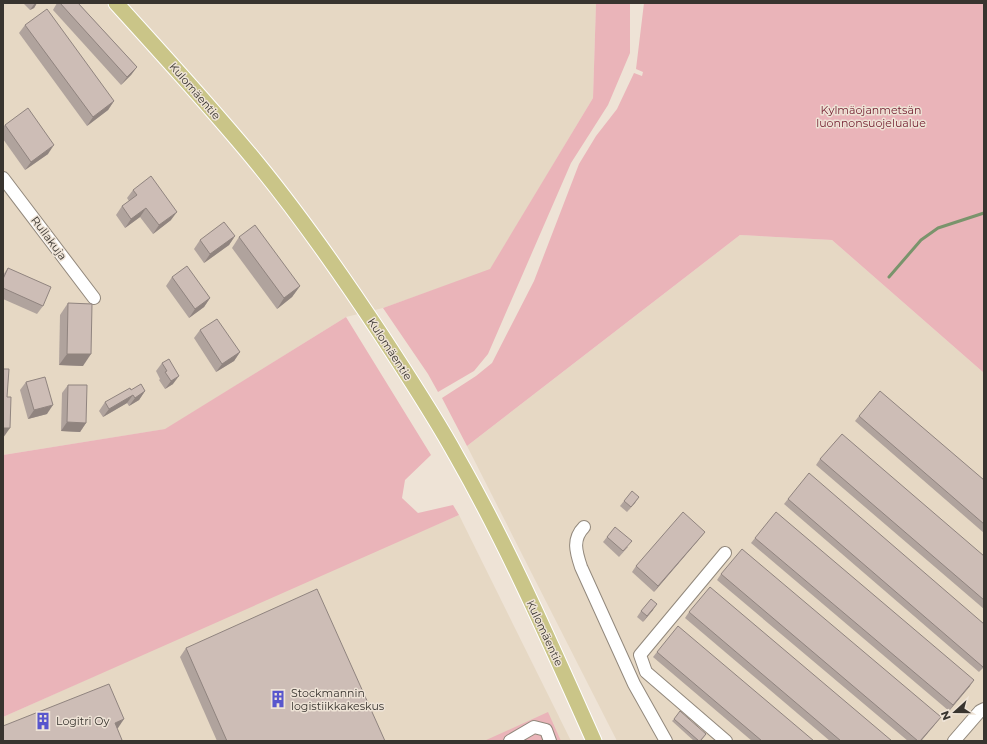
<svg xmlns="http://www.w3.org/2000/svg" width="987" height="744" font-family="Montserrat,sans-serif">
  <style>
    .built { fill: #e6d8c4 }
    .green { fill: #eab4b9 }
    .lines { fill: none; stroke-linecap: round; stroke-linejoin: round }
    .stream { stroke: #7a946c; stroke-width: 3 }
    .minor-casing { stroke: #92887c; stroke-width: 14 }
    .major-casing { stroke: #fff; stroke-width: 17 }
    .minor { stroke: #fff; stroke-width: 12 }
    .major { stroke: #cac588; stroke-width: 15 }
    .wall { fill: #b0a39d }
    .shaded-wall { fill: #90847f }
    .building { fill: #cdbdb6; stroke: #90847f }
    .labels { text-anchor: middle; dominant-baseline: central; stroke-width: 3; stroke-linejoin: round; paint-order: stroke }
    .street-label { font-size: 11px; fill: #38342f; stroke: #eee3d6 }
    .park-label { font-size: 11px; fill: #762334; stroke: #eee3d6 }
    .poi-label { font-size: 11px; fill: #38342f; stroke: #eee3d6; text-anchor: start }
  </style>
  <rect width="100%" height="100%" fill="#eee3d6"/>
  <g class="built">
    <polygon points="3,3 596,3 593,98 490,270 383,308 346,317 166,429 3,455"/>
    <polygon points="740,235 832,240 984,373 984,741 617,741 467,446"/>
    <polygon points="459,515 571,741 3,741 3,717 346,563"/>
  </g>
  <g class="green">
    <polygon points="596,3 630,3 630,53 608,105 571,163 488,354 474,371 438,392 428,374 383,308 490,269 593,98"/>
    <polygon points="644,3 984,3 984,373 832,240 740,235 467,446 442,398 476,376 492,363 534,281 579,164 596,136 617,109 634,73 642,76 643,72 636,69"/>
    <polygon points="346,317 431,455 405,480 402,498 418,513 453,505 459,515 3,717 3,455 165,429"/>
    <polygon points="548,712 561,741 484,741"/>
  </g>
  <g class="lines">
    <polyline class="stream" points="889,277 921,240 938,228 984,213"/>
    <g class="minor-casing">
      <g id="minor">
        <polyline points="3,178 94,298"/>
        <path d="M584,527C572,539 576,552 581,567L634,684L666,741"/>
        <polyline points="725,553 640,655 646,672 726,741"/>
        <polyline points="510,741 534,727 546,730 550,741"/>
        <polyline points="954,741 980,711 984,709"/>
      </g>
    </g>
    <g class="major-casing">
      <path id="major" d="M116,3C164,56 212,108 257,163C302,218 343,277 382,336C408,376 434,415 457,457C509,548 551,645 594,741"/>
    </g>
    <use href="#minor" class="minor"/>
    <use href="#major" class="major"/>
  </g>
  <g class="wall">
    <polygon points="23,3 37,3 34,8 30,10"/>
    <polygon points="57,3 78,3 137,67 131,75 121,85 53,10"/>
    <polygon points="25,25 114,101 108,110 87,126 19,33"/>
    <polygon points="5,125 48,154 25,170 3,139 3,127"/>
    <polygon points="133,190 171,220 153,234 140,217 125,228 116,215 122,206 129,201 127,198"/>
    <polygon points="235,236 229,245 204,263 194,249 200,240"/>
    <polygon points="239,237 300,286 292,297 277,309 232,248"/>
    <polygon points="8,268 43,306 37,314 3,299 3,275"/>
    <polygon points="172,277 210,298 204,307 189,318 166,286"/>
    <polygon points="68,303 83,366 59,365 60,315"/>
    <polygon points="200,330 240,352 234,361 216,372 194,338"/>
    <polygon points="169,359 173,384 165,389 159,380 160,379 156,371 162,363"/>
    <polygon points="26,382 47,414 28,419 20,390"/>
    <polygon points="68,385 86,423 80,432 61,431 62,393"/>
    <polygon points="131,390 145,391 139,400 129,406 127,403 103,417 99,411 105,402"/>
    <polygon points="859,416 984,480 984,533 855,421"/>
    <polygon points="820,459 984,556 984,609 816,465"/>
    <polygon points="639,497 627,512 620,506 624,501"/>
    <polygon points="788,499 984,624 984,667 979,672 784,504"/>
    <polygon points="705,532 701,537 654,592 632,572 636,566"/>
    <polygon points="607,537 628,547 619,557 603,542"/>
    <polygon points="755,538 970,686 949,711 751,543"/>
    <polygon points="721,574 937,722 921,741 908,741 717,580"/>
    <polygon points="653,610 643,622 637,617 641,611"/>
    <polygon points="689,612 892,741 830,741 685,618"/>
    <polygon points="186,648 385,741 217,741 180,657"/>
    <polygon points="657,652 814,741 752,741 653,657"/>
    <polygon points="674,719 706,734 701,741 694,741 672,721"/>
  </g>
  <g class="shaded-wall">
    <polygon points="35,3 37,3 34,8 30,10"/>
    <polygon points="137,67 131,75 121,85 127,77"/>
    <polygon points="114,101 108,110 87,126 93,117"/>
    <polygon points="54,145 48,154 25,170 31,162"/>
    <polygon points="146,208 140,217 125,228 131,219"/>
    <polygon points="177,212 171,220 153,234 159,225"/>
    <polygon points="235,236 229,245 204,263 210,254"/>
    <polygon points="300,286 292,297 277,309 284,298"/>
    <polygon points="210,298 204,307 189,318 195,309"/>
    <polygon points="240,352 234,361 216,372 222,364"/>
    <polygon points="67,354 91,354 83,366 59,365"/>
    <polygon points="179,376 173,384 165,389 171,381"/>
    <polygon points="145,391 139,400 129,406 135,398"/>
    <polygon points="133,395 127,403 103,417 109,409"/>
    <polygon points="53,405 47,414 28,419 34,410"/>
    <polygon points="67,422 86,423 80,432 61,431"/>
    <polygon points="3,428 10,428 3,438"/>
    <polygon points="639,497 635,503 627,512"/>
    <polygon points="705,532 701,537 654,592 658,586"/>
    <polygon points="657,604 653,610 643,622 647,616"/>
    <polygon points="974,680 970,686 949,711 953,705"/>
    <polygon points="941,717 937,722 921,741 920,741"/>
    <polygon points="124,719 118,728 109,732 115,723"/>
  </g>
  <g class="building">
    <polygon points="60,3 78,3 137,67 127,77"/>
    <polygon points="47,9 114,101 93,117 25,25"/>
    <polygon points="28,108 54,145 31,162 5,125"/>
    <polygon points="151,176 177,212 159,225 146,208 131,219 122,206 137,195 133,190"/>
    <polygon points="224,222 235,236 210,254 200,240"/>
    <polygon points="255,225 300,286 284,298 239,237"/>
    <polygon points="187,266 210,298 195,309 172,277"/>
    <polygon points="8,268 51,287 43,306 3,288 3,279"/>
    <polygon points="68,303 92,304 91,354 67,354"/>
    <polygon points="217,319 240,352 222,364 200,330"/>
    <polygon points="169,359 179,376 171,381 165,372 167,371 162,363"/>
    <polygon points="3,369 9,369 7,397 11,397 10,428 3,428"/>
    <polygon points="45,377 53,405 34,410 26,382"/>
    <polygon points="141,384 145,391 135,398 133,395 109,409 105,402 130,388 131,390"/>
    <polygon points="68,385 87,385 86,423 67,422"/>
    <polygon points="880,391 984,480 984,524 859,416"/>
    <polygon points="842,434 984,556 984,600 820,459"/>
    <polygon points="809,473 984,624 984,666 983,667 788,499"/>
    <polygon points="632,491 639,497 631,507 624,501"/>
    <polygon points="683,512 705,532 658,586 636,566"/>
    <polygon points="776,512 974,680 953,705 755,538"/>
    <polygon points="615,527 632,541 623,551 607,537"/>
    <polygon points="742,549 941,717 920,741 918,741 721,574"/>
    <polygon points="710,587 892,741 841,741 689,612"/>
    <polygon points="317,589 385,741 227,741 186,648"/>
    <polygon points="651,599 657,604 647,616 641,611"/>
    <polygon points="678,626 814,741 762,741 657,652"/>
    <polygon points="109,684 124,719 115,723 122,740 120,741 3,741 3,726"/>
    <polygon points="680,711 706,734 700,741 699,741 674,719"/>
  </g>
  <defs>
    <g id="building-bare" transform="scale(1.38)"><path d="M-4-6H4V6H1V3H-1V6H-4ZM-2.5-4.3h1.7v1.8h-1.7ZM.8-4.3h1.7v1.8H.8ZM-2.5-1h1.7V.8h-1.7ZM.8-1h1.7V.8H.8Z" fill="#5856cd" stroke="#eee3d6" stroke-width="2.5" paint-order="stroke"/></g>
  </defs>
  <g fill-rule="evenodd">
    <use href="#building-bare" x="278" y="699"/>
    <use href="#building-bare" x="43" y="721"/>
  </g>
  <g class="labels">
    <g class="street-label">
      <text transform="translate(195 91) rotate(49)">Kulomäentie</text>
      <text transform="translate(49 238) rotate(53)">Rullakuja</text>
      <text transform="translate(390 349) rotate(57)">Kulomäentie</text>
      <text transform="translate(545 633) rotate(65)">Kulomäentie</text>
    </g>
    <g class="park-label">
      <text x="871" y="110">Kylmäojanmetsän<tspan x="871" dy="13">luonnonsuojelualue</tspan></text>
    </g>
    <g class="poi-label">
      <text x="291" y="693">Stockmannin<tspan x="291" dy="13">logistiikkakeskus</tspan></text>
      <text x="56" y="721">Logitri Oy</text>
    </g>
  </g>
  <rect width="987" height="744" fill="none" stroke="#38342f" stroke-width="8"/>
  <g transform="translate(955 712) rotate(249)" stroke="#eee3d6" stroke-width="3" paint-order="stroke">
  <path d="M0-3L7 15L0 10L-7 15Z" fill="#38342f"/>
  <text y="-6" font-size="11" font-weight="bold" text-anchor="middle" fill="#38342f">N</text>
  </g>
</svg>
